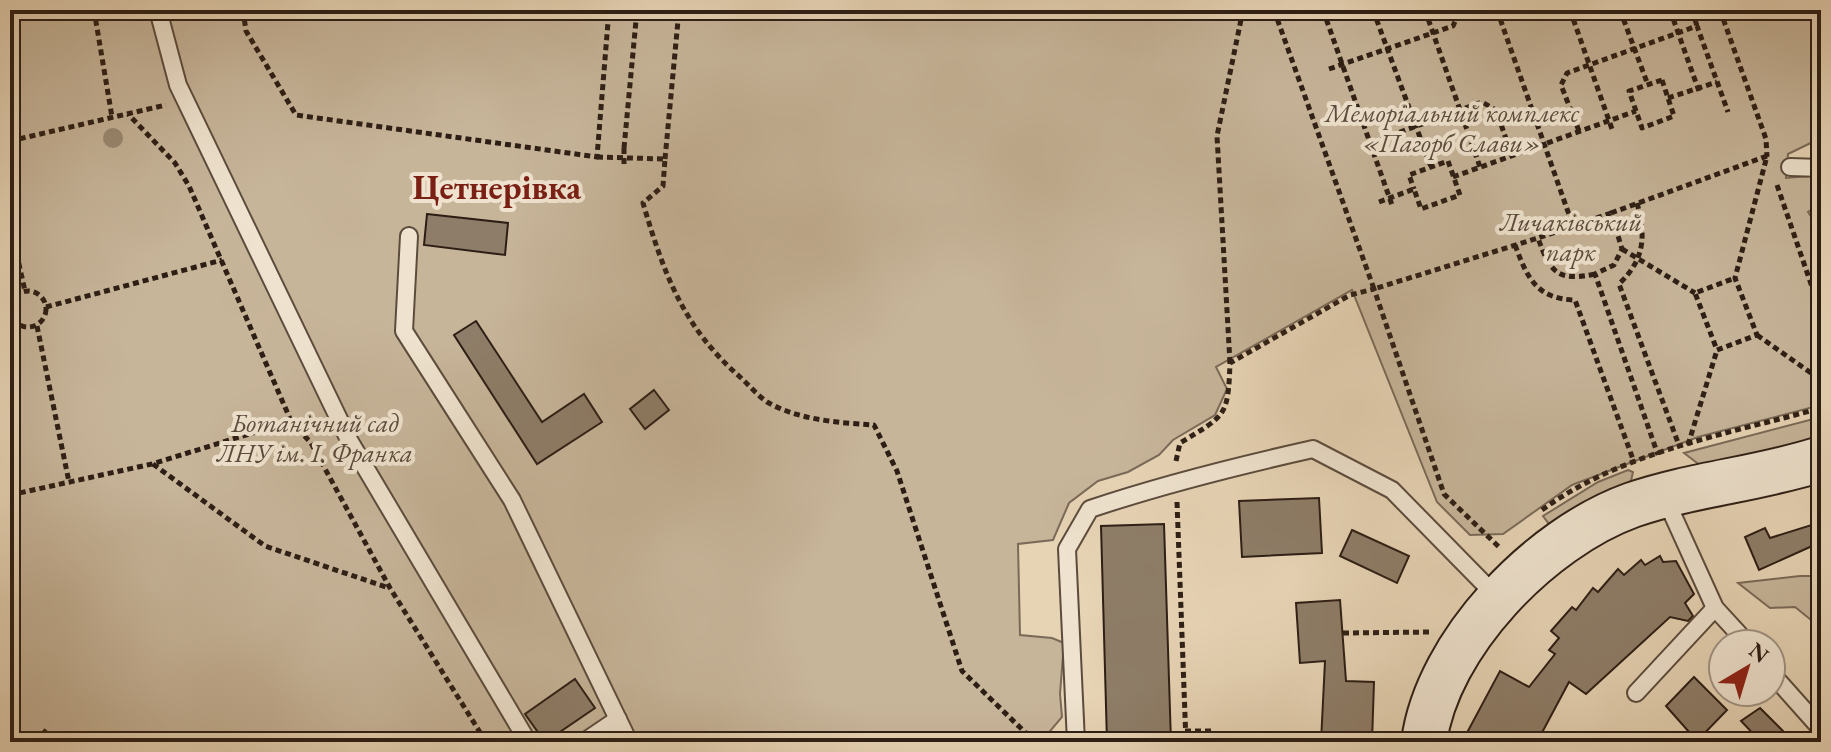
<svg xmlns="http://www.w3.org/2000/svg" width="1831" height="752" font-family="'EB Garamond',serif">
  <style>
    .green { fill: #c7b59a; stroke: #7a6a58; stroke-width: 2 }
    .building { fill: #8e7d68; stroke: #2d1e15; stroke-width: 2 }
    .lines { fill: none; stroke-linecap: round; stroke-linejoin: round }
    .lane-casing { stroke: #5c4c3d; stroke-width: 20 }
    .secondary-casing { stroke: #2d1e15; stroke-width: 48 }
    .path { stroke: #2d1e15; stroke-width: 5; stroke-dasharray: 6 4; stroke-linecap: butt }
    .lane { stroke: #efe3cf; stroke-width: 16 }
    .secondary { stroke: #efe3cf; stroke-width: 44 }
    .path-bridge { stroke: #2d1e15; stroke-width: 5; stroke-dasharray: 6 4; stroke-linecap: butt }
    .tree { fill: #9a8973 }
    .labels { text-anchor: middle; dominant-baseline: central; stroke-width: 8; stroke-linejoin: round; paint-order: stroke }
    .park-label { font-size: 26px; font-style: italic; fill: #5b4b3d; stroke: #efe3cf }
    .district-label { font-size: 34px; font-weight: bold; fill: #7a1f14; stroke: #efe3cf }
  </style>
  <rect width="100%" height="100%" fill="#e7d4b5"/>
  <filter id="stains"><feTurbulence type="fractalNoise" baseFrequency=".0025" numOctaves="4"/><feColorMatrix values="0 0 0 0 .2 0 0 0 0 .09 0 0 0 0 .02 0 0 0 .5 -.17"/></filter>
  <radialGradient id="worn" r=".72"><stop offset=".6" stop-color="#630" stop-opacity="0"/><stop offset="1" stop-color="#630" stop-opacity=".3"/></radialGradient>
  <g class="green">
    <polygon points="10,10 1821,10 1821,138 1788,154 1786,178 1821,175 1821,203 1808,212 1821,231 1821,405 1698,437 1572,485 1503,534 1470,535 1437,502 1352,290 1216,367 1227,389 1215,415 1173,440 1159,455 1128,472 1098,481 1069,503 1053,540 1018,544 1020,635 1052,638 1064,643 1060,694 1062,717 1041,742 10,742"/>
    <polygon points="1821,417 1821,438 1701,466 1684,453"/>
    <polygon points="1628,470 1633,472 1630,485 1552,528 1543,516 1598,482"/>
    <polygon points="1800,576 1821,576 1821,628 1795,607 1770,608 1738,583"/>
  </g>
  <g class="building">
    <polygon points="427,214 508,223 505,255 424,245"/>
    <polygon points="476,321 542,422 584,394 602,422 537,464 454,335"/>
    <polygon points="654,390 669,410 645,429 630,409"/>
    <polygon points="1319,498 1322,553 1242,557 1239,501"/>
    <polygon points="1821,522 1821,542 1759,570 1745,537 1765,528 1770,538"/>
    <polygon points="1164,524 1171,742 1107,742 1101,526"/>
    <polygon points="1352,530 1409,556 1397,583 1340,556"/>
    <polygon points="1660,556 1663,562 1676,561 1694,594 1685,603 1693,616 1688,621 1670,617 1586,694 1569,682 1537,742 1462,742 1500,671 1529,687 1555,654 1549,650 1559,638 1551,631 1572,607 1576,610 1593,588 1598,592 1618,569 1624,575 1641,560 1645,565"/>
    <polygon points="1340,600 1346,681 1374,682 1372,742 1321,742 1325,661 1300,663 1296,603"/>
    <polygon points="1694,677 1727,710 1697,741 1666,706"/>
    <polygon points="575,679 595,708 545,742 525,714"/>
    <polygon points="1760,708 1794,742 1761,742 1741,721"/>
  </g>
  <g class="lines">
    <g class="lane-casing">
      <g id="lane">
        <polyline points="158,10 178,85 349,440 528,742"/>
        <polyline points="1790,167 1821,168"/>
        <polyline points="409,236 404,331 512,500 629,742"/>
        <polyline points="1665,498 1715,608 1748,644"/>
        <polyline points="1771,673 1821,729"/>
        <polyline points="1636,693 1715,608"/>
        <polyline points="584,742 618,719"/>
        <path d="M1076,742L1067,549L1090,509C1164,484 1237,466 1313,449L1392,490L1497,597"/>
      </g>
    </g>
    <g class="secondary-casing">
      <path id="secondary" d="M1424,742C1437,644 1540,538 1632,505C1693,484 1759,479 1821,459"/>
    </g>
    <g class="path">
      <polyline points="94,10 112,117"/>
      <polyline points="243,10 246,31 296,115 597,157 609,10"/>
      <polyline points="1274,10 1374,289 1538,238"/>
      <polyline points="1323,10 1392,205"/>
      <polyline points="1355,10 1362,10"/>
      <polyline points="1373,10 1431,167"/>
      <polyline points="1425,10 1480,167"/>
      <polyline points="1497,10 1573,226"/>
      <polyline points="1570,10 1612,129"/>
      <polyline points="1620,10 1648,85"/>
      <polyline points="1670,10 1700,94"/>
      <polyline points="1692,10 1697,26"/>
      <polyline points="1720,10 1766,139 1767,157"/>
      <polyline points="563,14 608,17"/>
      <polyline points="1329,69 1453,26 1460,10"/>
      <polygon points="1662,80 1674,116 1642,128 1629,91"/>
      <polyline points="1668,98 1717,82"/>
      <polyline points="1579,131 1561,85 1567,73 1697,26 1728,112"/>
      <polyline points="10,141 166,105"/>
      <polyline points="1362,146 1482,102 1496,110 1512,156"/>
      <polyline points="624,148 637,10"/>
      <path d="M597,157L665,159L663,186L643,203C664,274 683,327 740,377C749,385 757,395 767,402C798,420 840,423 874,425L897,471L962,671L1035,742"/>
      <polyline points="665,159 679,10"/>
      <polyline points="1453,177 1636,111"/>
      <polyline points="1777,185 1821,313"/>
      <polyline points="1379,202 1414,189 1421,209 1460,195 1448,161 1409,175 1414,189"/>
      <path d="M1637,203C1646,236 1645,259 1619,284L1680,448"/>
      <polyline points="1611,213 1767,156 1735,278 1757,335 1717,350 1695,293 1735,278"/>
      <polyline points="10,224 25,291"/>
      <path d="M1515,245C1527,277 1536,299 1575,300L1634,462"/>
      <polyline points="1622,249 1695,293"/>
      <path d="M1595,274C1557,282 1550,272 1538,238L1611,213L1622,249L1614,265L1595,274L1658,455"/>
      <circle cx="28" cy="309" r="18"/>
      <polyline points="46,307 222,260"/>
      <polyline points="37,326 69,482"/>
      <polyline points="1757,335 1821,380"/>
      <polyline points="1230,363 1217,136 1243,10"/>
      <polyline points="291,421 311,443 390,588 486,742"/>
      <polyline points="1688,445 1717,350"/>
      <path d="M1176,461L1180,443C1226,415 1228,417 1230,363L1350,295L1374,289L1444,494L1500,548"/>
      <polyline points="153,464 265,546 389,588"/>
      <polyline points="10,495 152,464 291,421 189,186 175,163 128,114"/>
      <polyline points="1177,502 1186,742"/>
      <path d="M1542,510C1621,452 1728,434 1821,408"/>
      <polyline points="1343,633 1430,632"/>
      <polyline points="43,730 56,742"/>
      <polyline points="1185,731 1211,731 1211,742"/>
    </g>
    <use href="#lane" class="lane"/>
    <use href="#secondary" class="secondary"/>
    <polyline class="path-bridge" points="624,164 624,148"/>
  </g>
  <circle class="tree" cx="113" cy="138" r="10"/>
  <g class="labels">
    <g class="park-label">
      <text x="1452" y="113">Меморіальний комплекс<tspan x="1452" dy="30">«Пагорб Слави»</tspan></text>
      <text x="1571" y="222">Личаківський<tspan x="1571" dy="30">парк</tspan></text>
      <text x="315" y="423">Ботанічний сад<tspan x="315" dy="30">ЛНУ ім. І. Франка</tspan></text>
    </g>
    <g class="district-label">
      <text x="497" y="187">Цетнерівка</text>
    </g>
  </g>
  <rect width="1831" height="752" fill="none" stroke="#e7d4b5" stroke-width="40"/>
  <rect x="12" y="12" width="1807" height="728" fill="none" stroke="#2d1e15" stroke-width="4"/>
  <rect x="20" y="20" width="1791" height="712" fill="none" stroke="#2d1e15" stroke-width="2"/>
  <g transform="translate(1747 668) rotate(38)"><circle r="38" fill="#efe3cf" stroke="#a19485" stroke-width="2"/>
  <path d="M0-6L14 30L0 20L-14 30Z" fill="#8f2418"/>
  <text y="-12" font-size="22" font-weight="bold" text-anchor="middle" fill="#2d1e15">N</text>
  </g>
  <rect width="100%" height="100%" filter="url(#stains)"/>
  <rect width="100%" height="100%" fill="url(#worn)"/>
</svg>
